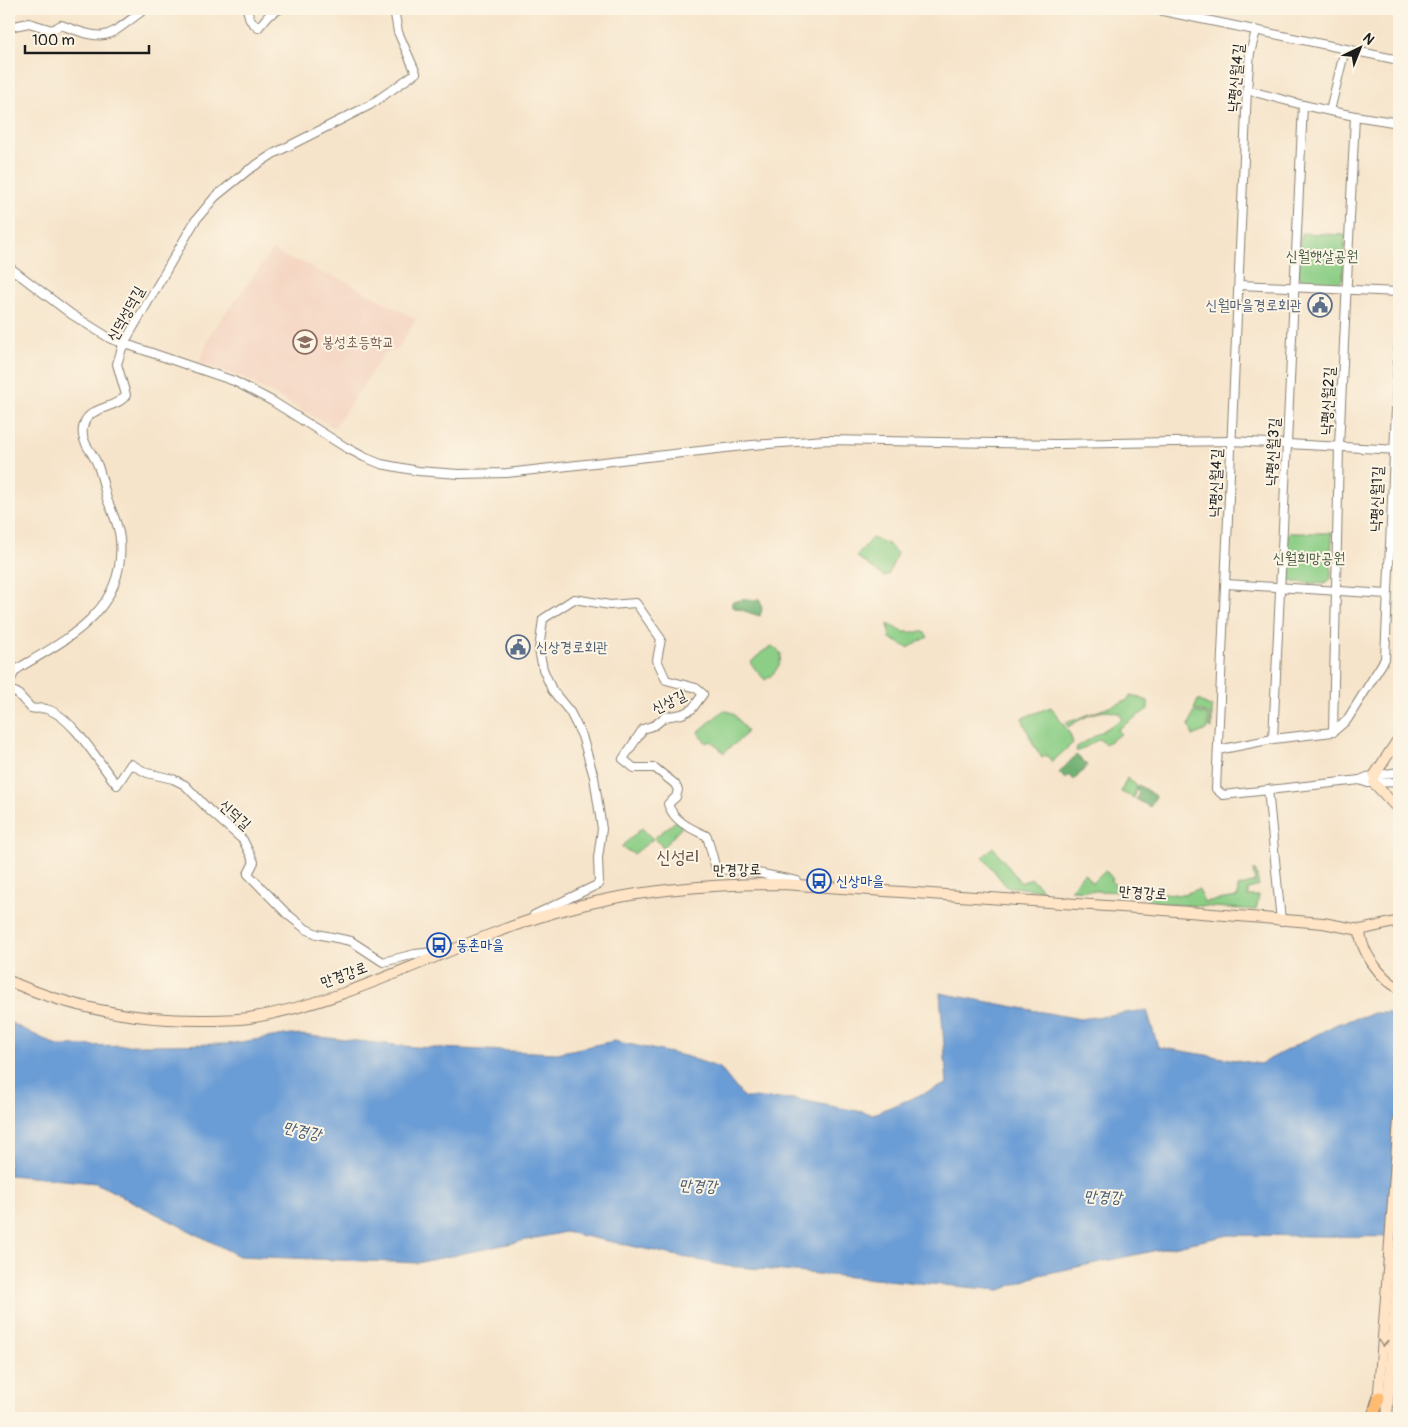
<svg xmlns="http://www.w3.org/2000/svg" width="1408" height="1427" font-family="Pangolin,'Poor Story',sans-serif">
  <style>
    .built { fill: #f4d3c0 }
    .green { fill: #8cce86; stroke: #547551 }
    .forest { fill: #71b173; stroke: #466648 }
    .water { fill: #6a9cd5; stroke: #435c78 }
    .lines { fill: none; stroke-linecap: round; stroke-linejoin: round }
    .street-casing { stroke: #898073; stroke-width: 10 }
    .secondary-casing { stroke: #898073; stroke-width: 12 }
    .primary-casing { stroke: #898073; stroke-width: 14 }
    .street { stroke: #fff; stroke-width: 8 }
    .secondary { stroke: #ffe4c6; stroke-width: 10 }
    .primary { stroke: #ffbb71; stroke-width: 11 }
    .oneway { stroke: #998a7a }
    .labels { text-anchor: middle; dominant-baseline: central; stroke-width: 4; stroke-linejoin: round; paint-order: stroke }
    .street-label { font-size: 15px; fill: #1c1c1c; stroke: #fcf5e5 }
    .park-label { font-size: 15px; fill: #435a41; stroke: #fcf5e5 }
    .service-label { font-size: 15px; fill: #4e5e75; stroke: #fcf5e5; text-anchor: end }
    .education-label { font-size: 15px; fill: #785e54; stroke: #fcf5e5; text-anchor: start }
    .transit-label { font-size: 15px; fill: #164399; stroke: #fcf5e5; text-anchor: start }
    .water-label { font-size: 16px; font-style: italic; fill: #3f566f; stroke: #fcf5e5 }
    .quarter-label { font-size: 18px; fill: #61493d; stroke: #fcf5e5 }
  </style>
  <rect width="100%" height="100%" fill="#fcf5e5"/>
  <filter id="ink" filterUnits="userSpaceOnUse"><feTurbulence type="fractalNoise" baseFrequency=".02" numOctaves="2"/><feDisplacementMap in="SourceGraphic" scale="10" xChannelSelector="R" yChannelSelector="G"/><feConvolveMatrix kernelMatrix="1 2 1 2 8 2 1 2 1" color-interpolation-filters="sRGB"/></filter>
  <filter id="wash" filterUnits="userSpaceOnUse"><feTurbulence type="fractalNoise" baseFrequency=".0096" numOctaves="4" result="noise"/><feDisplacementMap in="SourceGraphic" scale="20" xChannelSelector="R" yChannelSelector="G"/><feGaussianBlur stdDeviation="1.12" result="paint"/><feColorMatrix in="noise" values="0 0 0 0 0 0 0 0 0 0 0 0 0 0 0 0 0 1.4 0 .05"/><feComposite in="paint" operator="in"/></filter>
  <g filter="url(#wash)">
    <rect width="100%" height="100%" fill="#f6e4ca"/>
    <polygon class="built" points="273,250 291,260 303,262 321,273 339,278 416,319 398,349 384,354 334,428 244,378 199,363 210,334"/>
    <g class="green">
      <polygon points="1301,233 1345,235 1343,279 1338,284 1306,283 1299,277"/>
      <polygon points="1288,533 1332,533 1331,578 1325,584 1293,582 1286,576"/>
      <polygon points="872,538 888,544 897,553 889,574 884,577 856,556"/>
      <polygon points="888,624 904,632 924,632 928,637 908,648 890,638"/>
      <path d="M772,646L781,653C781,665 776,673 765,680L750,663L762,652Z"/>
      <path d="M1131,695L1148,701V709L1118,729L1121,734L1105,744L1099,739L1079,751H1076L1077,747L1122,719L1120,714C1102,706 1084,717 1068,727L1066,723L1128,700Z"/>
      <polygon points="1198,700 1212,707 1212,729 1210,728 1210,715 1194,709"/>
      <polygon points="1051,707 1070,734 1073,743 1052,762 1047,755 1042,758 1033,744 1022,718"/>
      <path d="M724,710L733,713L747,731C741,741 731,745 724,753L711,741L706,743L698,732Z"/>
      <polygon points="1194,711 1208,716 1208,729 1193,736 1189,725"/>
      <polygon points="1127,778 1136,785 1134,798 1121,792"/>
      <polygon points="676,821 682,827 663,847 654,838"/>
      <polygon points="642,828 653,839 634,854 621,847"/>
      <polygon points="993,847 1021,883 1031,878 1044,891 1006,886 983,857"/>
      <polygon points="1105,870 1113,879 1111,881 1124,892 1070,890 1084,873 1092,883"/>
      <polygon points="1253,870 1256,872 1259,886 1248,889 1248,896 1259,896 1256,910 1156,903 1142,897 1158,892 1181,895 1199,889 1204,902 1238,897 1238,887 1255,882"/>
    </g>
    <g class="forest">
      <polygon points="746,599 760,600 762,609 760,616 732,607 732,602"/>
      <polygon points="1076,755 1088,765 1074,780 1069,775 1065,779 1059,773"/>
      <polygon points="1138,785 1156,796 1150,807 1136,799 1139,793 1136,790"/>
    </g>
    <polygon class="water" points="940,993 1080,1019 1147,1010 1158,1047 1260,1064 1337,1024 1374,1013 1399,1013 1399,1237 1229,1235 1039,1275 1000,1290 726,1266 565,1232 417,1263 239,1256 96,1183 9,1175 9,1022 58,1046 228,1044 291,1034 414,1047 557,1053 614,1041 685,1056 720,1068 744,1098 795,1099 873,1114 947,1084"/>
  </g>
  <g filter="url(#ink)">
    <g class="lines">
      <g class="street-casing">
        <g id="street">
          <polyline points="247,9 250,20 258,28 269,15 280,9"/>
          <polyline points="1153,9 1399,60"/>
          <path d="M9,27L29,23L52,30L61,25C110,43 105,38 145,9"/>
          <polyline points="1256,31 1250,53 1247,90 1216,789 1223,795 1360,780 1368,783 1399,782"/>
          <polyline points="1247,90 1303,105"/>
          <polyline points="1330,111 1355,116"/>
          <polyline points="9,267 71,314 111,339 234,381 272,401 345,447 364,457 381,464 418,471 459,474 507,473 752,445 826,440 1057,444 1231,441 1399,450"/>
          <polyline points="1239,285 1399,292"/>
          <polyline points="1226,584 1387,594"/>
          <path d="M9,683L15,671L22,666C73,636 126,608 120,539C119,525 112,512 107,499C104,488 102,477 98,466C93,451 78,441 84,424C89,406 117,409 126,395L117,364L123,345L195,221L215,197L247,171L273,154L370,105L416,73L398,32L394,9"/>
          <path d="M9,690L17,693L31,708C37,710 41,707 46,709C72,715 100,765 117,785L131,764L147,773L173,779L185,785L210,811L243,840L254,862L248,874L287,914L306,929L317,934L351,941L383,962L415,954L442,951"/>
          <polyline points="1333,732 1273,739 1303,105 1330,111 1345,49"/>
          <polyline points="1333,732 1339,446 1355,116 1399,123"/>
          <polyline points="1333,732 1347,720 1385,659 1399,340"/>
          <polyline points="1218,750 1273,739"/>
          <polyline points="1360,780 1367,777 1399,772"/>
          <polyline points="1268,789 1281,921"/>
          <path d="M534,915L599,884L598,858L602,829L594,777L582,736L570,712L552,690L543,669L539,650L543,619L574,599L610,605L636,603L661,639L657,660L666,680L696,688L703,694L692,709L682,714L665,717L655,725L643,729L623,759L634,768H655L675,784L678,790L676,797L668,804C674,822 692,829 707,836L716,869L748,871L797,881"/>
        </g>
      </g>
      <g class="secondary-casing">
        <g id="secondary">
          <polyline points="1374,776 1399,738"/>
          <polyline points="1374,783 1399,810"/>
          <path d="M1360,930C1360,951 1381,979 1399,988"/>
          <path d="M9,981C70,1008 134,1020 200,1020C216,1020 233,1020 249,1018C356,1001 453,942 556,912C631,890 706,884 783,884L1151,909L1323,923L1360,930L1399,921"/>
          <polyline points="1378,1405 1399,1120"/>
          <polyline points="1387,1418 1399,1250"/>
        </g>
      </g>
      <g class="primary-casing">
        <polyline id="primary" points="1373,1418 1379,1397"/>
      </g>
      <use href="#street" class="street"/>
      <use href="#secondary" class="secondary"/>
      <use href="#primary" class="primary"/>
    </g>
    <defs><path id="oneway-chevron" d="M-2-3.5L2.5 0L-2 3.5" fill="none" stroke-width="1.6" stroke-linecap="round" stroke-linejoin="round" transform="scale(1.25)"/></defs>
    <use class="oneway" href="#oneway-chevron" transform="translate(1383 1343) rotate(94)"/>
  </g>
  <defs>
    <g id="civic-ring" transform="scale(1.25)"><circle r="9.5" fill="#fcf5e5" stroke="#5c6f8a" stroke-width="1.5"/><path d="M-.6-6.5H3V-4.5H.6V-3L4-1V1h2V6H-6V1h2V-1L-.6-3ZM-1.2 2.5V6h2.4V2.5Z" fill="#5c6f8a"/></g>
    <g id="school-ring" transform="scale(1.25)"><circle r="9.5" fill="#fcf5e5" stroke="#8d6e63" stroke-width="1.5"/><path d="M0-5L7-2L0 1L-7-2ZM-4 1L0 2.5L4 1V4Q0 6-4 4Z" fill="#8d6e63"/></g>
    <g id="bus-ring" transform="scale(1.25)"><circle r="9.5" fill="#fcf5e5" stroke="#1a4fb4" stroke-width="1.5"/><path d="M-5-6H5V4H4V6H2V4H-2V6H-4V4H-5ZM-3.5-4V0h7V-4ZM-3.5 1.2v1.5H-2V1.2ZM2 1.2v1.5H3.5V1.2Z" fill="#1a4fb4"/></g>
  </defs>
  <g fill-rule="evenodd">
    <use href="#civic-ring" x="1320" y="305"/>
    <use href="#school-ring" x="305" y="342"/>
    <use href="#civic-ring" x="518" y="647"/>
    <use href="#bus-ring" x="819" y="881"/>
    <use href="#bus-ring" x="439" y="945"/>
  </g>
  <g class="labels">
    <g class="street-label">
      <text transform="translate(1236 78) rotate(-85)">낙평신월4길</text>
      <text transform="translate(126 314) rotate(-61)">신덕성덕길</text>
      <text transform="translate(1328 401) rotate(-87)">낙평신월2길</text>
      <text transform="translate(1273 452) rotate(-87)">낙평신월3길</text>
      <text transform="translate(1216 483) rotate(-88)">낙평신월4길</text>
      <text transform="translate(1377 499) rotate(-88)">낙평신월1길</text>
      <text transform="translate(669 702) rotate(-26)">신상길</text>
      <text transform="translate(235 815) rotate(42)">신덕길</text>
      <text transform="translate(737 870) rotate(-1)">만경강로</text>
      <text transform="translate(1143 893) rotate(4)">만경강로</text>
      <text transform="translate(344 975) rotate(-20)">만경강로</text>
    </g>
    <g class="park-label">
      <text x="1322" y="256">신월햇살공원</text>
      <text x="1309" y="558">신월희망공원</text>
    </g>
    <g class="service-label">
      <text x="1302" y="305">신월마을경로회관</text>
      <text x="536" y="647" text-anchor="start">신상경로회관</text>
    </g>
    <g class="education-label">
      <text x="322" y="342">봉성초등학교</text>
    </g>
    <g class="transit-label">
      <text x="836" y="881">신상마을</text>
      <text x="456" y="945">동촌마을</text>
    </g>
    <g class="water-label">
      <text transform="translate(302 1131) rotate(13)">만경강</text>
      <text transform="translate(698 1186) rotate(2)">만경강</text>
      <text transform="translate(1103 1197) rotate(2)">만경강</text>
    </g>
    <g class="quarter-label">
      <text x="678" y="857">신성리</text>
    </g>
  </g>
  <rect width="1408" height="1427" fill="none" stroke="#fcf5e5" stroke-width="30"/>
  <g transform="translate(1360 48) rotate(43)" stroke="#fcf5e5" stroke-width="4" paint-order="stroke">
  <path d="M0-4L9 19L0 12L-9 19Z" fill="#1c1c1c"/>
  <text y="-8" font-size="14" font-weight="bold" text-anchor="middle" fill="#1c1c1c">N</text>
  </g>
  <path d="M25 45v8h124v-8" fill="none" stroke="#1c1c1c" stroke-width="2.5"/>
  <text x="32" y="45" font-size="15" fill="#1c1c1c" stroke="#fcf5e5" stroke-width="4" paint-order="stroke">100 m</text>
</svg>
